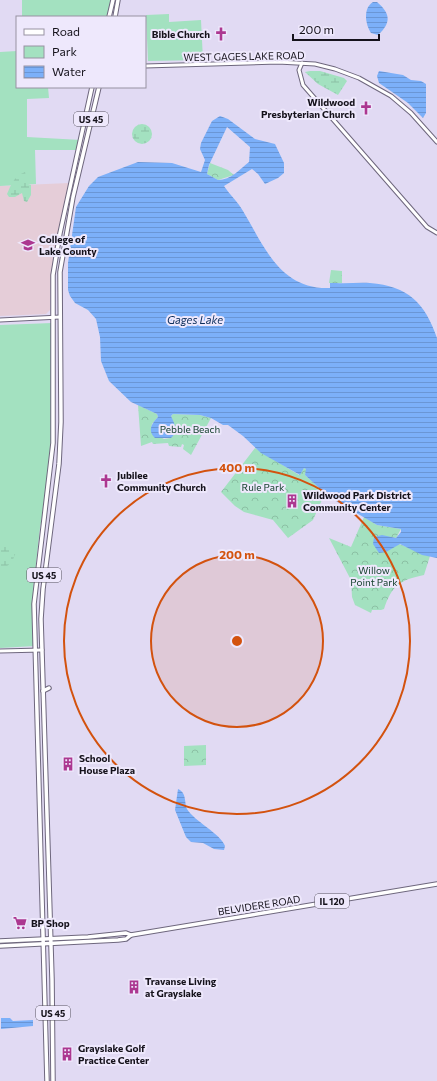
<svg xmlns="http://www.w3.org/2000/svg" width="437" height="1081" font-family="Commissioner,sans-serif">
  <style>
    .industrial { fill: #e5cdd8 }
    .green { fill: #a3e1c0 }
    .forest { fill: url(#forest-crowns) }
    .wetland { fill: url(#wetland-marsh) }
    .water { fill: url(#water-rules); fill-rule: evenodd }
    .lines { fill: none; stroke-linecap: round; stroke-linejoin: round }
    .minor-casing { stroke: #6e677d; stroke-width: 5 }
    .major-casing { stroke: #6e677d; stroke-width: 5.5 }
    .minor { stroke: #fff; stroke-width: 3 }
    .major { stroke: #fff; stroke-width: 3.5 }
    .ring { fill: none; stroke: #d3520e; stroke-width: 2 }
    .labels { text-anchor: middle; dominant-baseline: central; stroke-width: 4; stroke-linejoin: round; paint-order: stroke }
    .shield { fill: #eee8fc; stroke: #56525e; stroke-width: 1 }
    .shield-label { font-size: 9px; font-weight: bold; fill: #15121b }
    .poi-label { font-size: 10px; font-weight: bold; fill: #15121b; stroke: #eee8fc; text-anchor: start }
    .street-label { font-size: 10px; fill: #15121b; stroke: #eee8fc }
    .park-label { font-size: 10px; fill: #15412d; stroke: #eee8fc }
    .water-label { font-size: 11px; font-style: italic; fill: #0b2d5a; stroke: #eee8fc }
    .centre { fill: #d3520e; stroke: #eee8fc; stroke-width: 2 }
    .ring-label { font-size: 12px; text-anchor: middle; font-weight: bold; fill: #d3520e; stroke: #eee8fc; stroke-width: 4; stroke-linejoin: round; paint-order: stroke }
  </style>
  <defs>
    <pattern id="forest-crowns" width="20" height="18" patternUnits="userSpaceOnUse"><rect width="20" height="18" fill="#a3e1c0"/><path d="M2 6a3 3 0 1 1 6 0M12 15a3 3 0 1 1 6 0" fill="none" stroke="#8bc0a4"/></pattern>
    <pattern id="wetland-marsh" width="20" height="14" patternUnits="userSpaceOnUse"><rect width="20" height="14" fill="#a3e1c0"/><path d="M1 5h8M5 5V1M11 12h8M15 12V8" fill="none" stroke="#8bc0a4"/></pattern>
    <pattern id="water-rules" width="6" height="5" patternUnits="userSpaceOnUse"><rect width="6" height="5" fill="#7cb0f9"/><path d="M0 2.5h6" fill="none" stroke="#6a96d5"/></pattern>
  </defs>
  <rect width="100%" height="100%" fill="#e1daf3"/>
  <polygon class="industrial" points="69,183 51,273 50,310 46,314 0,316 0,186"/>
  <g class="green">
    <polygon points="22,0 111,0 108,17 22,17"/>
    <polygon points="169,14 169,22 201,20 203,60 148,61 146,15"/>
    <polygon points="17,51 17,87 48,87 49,98 27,99 27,137 81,140 78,150 35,150 36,184 0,186 0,52"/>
    <polygon points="52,323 54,424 51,468 40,528 33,590 35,646 0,648 0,325"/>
  </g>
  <g class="forest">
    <polygon points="210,163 228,170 234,175 218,180 207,174"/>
    <polygon points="331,270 342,271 342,283 329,283"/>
    <polygon points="138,405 157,414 158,417 152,424 151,431 164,439 170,438 176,433 171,416 173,414 200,415 211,418 191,455 183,449 184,445 182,444 181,447 169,446 168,443 153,444 152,442 141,446"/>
    <polygon points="255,448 299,475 304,468 307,469 305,475 325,493 313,520 288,538 273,520 244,512 235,506 221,492"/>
    <path d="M364,517L377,525L401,529L396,538L391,537L399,544L430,556L424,575C400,580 392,585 384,609L381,610H372L371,613L355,605L352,597L351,580L329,538L351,547Z"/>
    <polygon points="206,745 206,765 184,766 184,746"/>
  </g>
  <g class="wetland">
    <polygon points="310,71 320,71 344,78 347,81 338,95 318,84 305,72"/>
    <circle cx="142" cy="134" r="10"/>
    <path d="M25,172L28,184L31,185V195L27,202L24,201L22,193L15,197H9L7,194C11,185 14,176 25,172Z"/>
    <polygon points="0,544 12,546 16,552 12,562 0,572"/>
  </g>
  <g class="water">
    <path d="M373,2H377C391,14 391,23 378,35L371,33C365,24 363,8 373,2Z"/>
    <polygon points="379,71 403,75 411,80 421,81 426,84 426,113 423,118 408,103 379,83 377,76"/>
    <path d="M220,116L228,119L255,139L275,144L284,163V173L278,178L265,184L258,174L252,169L224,186C230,195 238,202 243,211C264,246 280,290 330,288V283H336C347,284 359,282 370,283C408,286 425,303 437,338V558L422,555L400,544L386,552L379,553L373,544L374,537L382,535L396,538L401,532V529L377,525L329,497L305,475L306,469L304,468L300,475L261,453L243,436L228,425H223L211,418L200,415L173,414L171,416C175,424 178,432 171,438H155C147,431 152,423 158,417L157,414L131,402L109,381L101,361L100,337L96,319L88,310L75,303L70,296L68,290V263L76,207L89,186L98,177L138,162L172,163L201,172L205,160L200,149L201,143L212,121ZM227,127L250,147L249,162C240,169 231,180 218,180L207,174L209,165Z"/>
    <path d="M178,789C187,793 184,802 187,809C194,821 221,834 225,846L224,850L214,849L203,843L191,842L186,837L175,810Z"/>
    <polygon points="1,1018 10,1018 13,1021 33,1020 33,1026 1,1029"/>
  </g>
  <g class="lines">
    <g class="minor-casing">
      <g id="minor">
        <polyline points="302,63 299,70 303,85 427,227 437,233"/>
        <polyline points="145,66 278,62 315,64 335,69 359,78 391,96 411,113 437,142"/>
        <polyline points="0,320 60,317"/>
        <polyline points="0,651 42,650"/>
      </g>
    </g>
    <g class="major-casing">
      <g id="major">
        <polyline points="109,17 113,0"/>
        <polyline points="115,17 118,0"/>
        <polyline points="43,691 49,688"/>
        <polyline points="0,941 88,937 126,933 131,935"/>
        <polyline points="0,946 118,940 126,939 131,935 437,884"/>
        <polyline points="47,1081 34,604 53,443 53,275 60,233 92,87"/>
        <polyline points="53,1081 52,979 41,619 43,589 59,464 61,422 60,272 73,197 99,87"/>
      </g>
    </g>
    <use href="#minor" class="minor"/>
    <use href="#major" class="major"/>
  </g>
  <circle cx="237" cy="641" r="86" fill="#d3520e" fill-opacity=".12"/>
  <g class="ring">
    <circle cx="237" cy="641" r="86"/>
    <circle cx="237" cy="641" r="173"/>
  </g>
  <defs>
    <g id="church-bare" transform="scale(1.08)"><path d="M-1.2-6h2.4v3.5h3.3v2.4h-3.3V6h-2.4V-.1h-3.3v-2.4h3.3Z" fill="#ac3790" stroke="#eee8fc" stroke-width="2.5" paint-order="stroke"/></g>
    <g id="university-bare" transform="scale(1.08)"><path d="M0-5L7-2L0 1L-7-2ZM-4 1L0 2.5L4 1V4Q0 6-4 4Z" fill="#ac3790" stroke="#eee8fc" stroke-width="2.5" paint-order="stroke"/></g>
    <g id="building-bare" transform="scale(1.08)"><path d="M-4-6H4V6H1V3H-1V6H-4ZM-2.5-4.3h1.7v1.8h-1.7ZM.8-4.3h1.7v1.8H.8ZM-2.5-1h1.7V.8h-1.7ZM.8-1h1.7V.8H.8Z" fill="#ac3790" stroke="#eee8fc" stroke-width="2.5" paint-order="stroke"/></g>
    <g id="supermarket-bare" transform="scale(1.08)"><path d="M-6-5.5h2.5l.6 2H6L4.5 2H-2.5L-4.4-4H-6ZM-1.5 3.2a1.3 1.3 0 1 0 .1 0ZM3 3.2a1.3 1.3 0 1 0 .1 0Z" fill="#ac3790" stroke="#eee8fc" stroke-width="2.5" paint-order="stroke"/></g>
  </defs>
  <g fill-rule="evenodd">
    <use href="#church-bare" x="221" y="34"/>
    <use href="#church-bare" x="366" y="108"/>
    <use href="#university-bare" x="28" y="245"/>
    <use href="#church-bare" x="106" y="481"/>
    <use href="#building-bare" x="292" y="501"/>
    <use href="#building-bare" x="68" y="764"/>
    <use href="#supermarket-bare" x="20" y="923"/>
    <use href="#building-bare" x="134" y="987"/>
    <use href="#building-bare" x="67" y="1054"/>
  </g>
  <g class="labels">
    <g class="shield">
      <rect x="74" y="112" width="34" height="14" rx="3"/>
      <rect x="27" y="568" width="34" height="14" rx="3"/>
      <rect x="315" y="894" width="34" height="14" rx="3"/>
      <rect x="36" y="1006" width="34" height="14" rx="3"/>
    </g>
    <g class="shield-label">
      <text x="91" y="119">US 45</text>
      <text x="44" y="575">US 45</text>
      <text x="332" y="901">IL 120</text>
      <text x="53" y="1013">US 45</text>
    </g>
    <g class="poi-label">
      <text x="210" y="34" text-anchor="end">Bible Church</text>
      <text x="355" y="102" text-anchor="end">Wildwood<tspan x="355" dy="12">Presbyterian Church</tspan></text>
      <text x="39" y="239">College of<tspan x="39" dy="12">Lake County</tspan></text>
      <text x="117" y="475">Jubilee<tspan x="117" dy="12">Community Church</tspan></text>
      <text x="303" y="495">Wildwood Park District<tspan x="303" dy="12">Community Center</tspan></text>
      <text x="79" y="758">School<tspan x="79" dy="12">House Plaza</tspan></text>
      <text x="31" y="923">BP Shop</text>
      <text x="145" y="981">Travanse Living<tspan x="145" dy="12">at Grayslake</tspan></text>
      <text x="78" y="1048">Grayslake Golf<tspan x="78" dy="12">Practice Center</tspan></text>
    </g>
    <g class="street-label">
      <text transform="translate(244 56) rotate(-1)">WEST GAGES LAKE ROAD</text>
      <text transform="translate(259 905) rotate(-9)">BELVIDERE ROAD</text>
    </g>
    <g class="park-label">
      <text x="190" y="429">Pebble Beach</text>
      <text x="263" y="487">Rule Park</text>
      <text x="374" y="570">Willow<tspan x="374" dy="12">Point Park</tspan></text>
    </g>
    <g class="water-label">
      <text x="195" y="319">Gages Lake</text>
    </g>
  </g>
  <circle cx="237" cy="641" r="6" class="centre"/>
  <g class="ring-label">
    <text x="237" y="472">400 m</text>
    <text x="237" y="559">200 m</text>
  </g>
  <rect x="16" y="16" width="130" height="72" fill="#eee8fc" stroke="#9792a2"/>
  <rect x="24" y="29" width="20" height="6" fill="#ffffff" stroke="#9792a2"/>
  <text x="52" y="36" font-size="12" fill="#15121b">Road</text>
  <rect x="24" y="46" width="20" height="12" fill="#a3e1c0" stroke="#9792a2"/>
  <text x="52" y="56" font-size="12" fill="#15121b">Park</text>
  <rect x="24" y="66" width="20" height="12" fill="url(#water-rules)" stroke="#9792a2"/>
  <text x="52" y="76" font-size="12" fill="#15121b">Water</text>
  <path d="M293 34v6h86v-6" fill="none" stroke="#15121b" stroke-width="2"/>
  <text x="299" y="34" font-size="12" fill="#15121b" stroke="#eee8fc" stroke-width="3" paint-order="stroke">200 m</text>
</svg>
